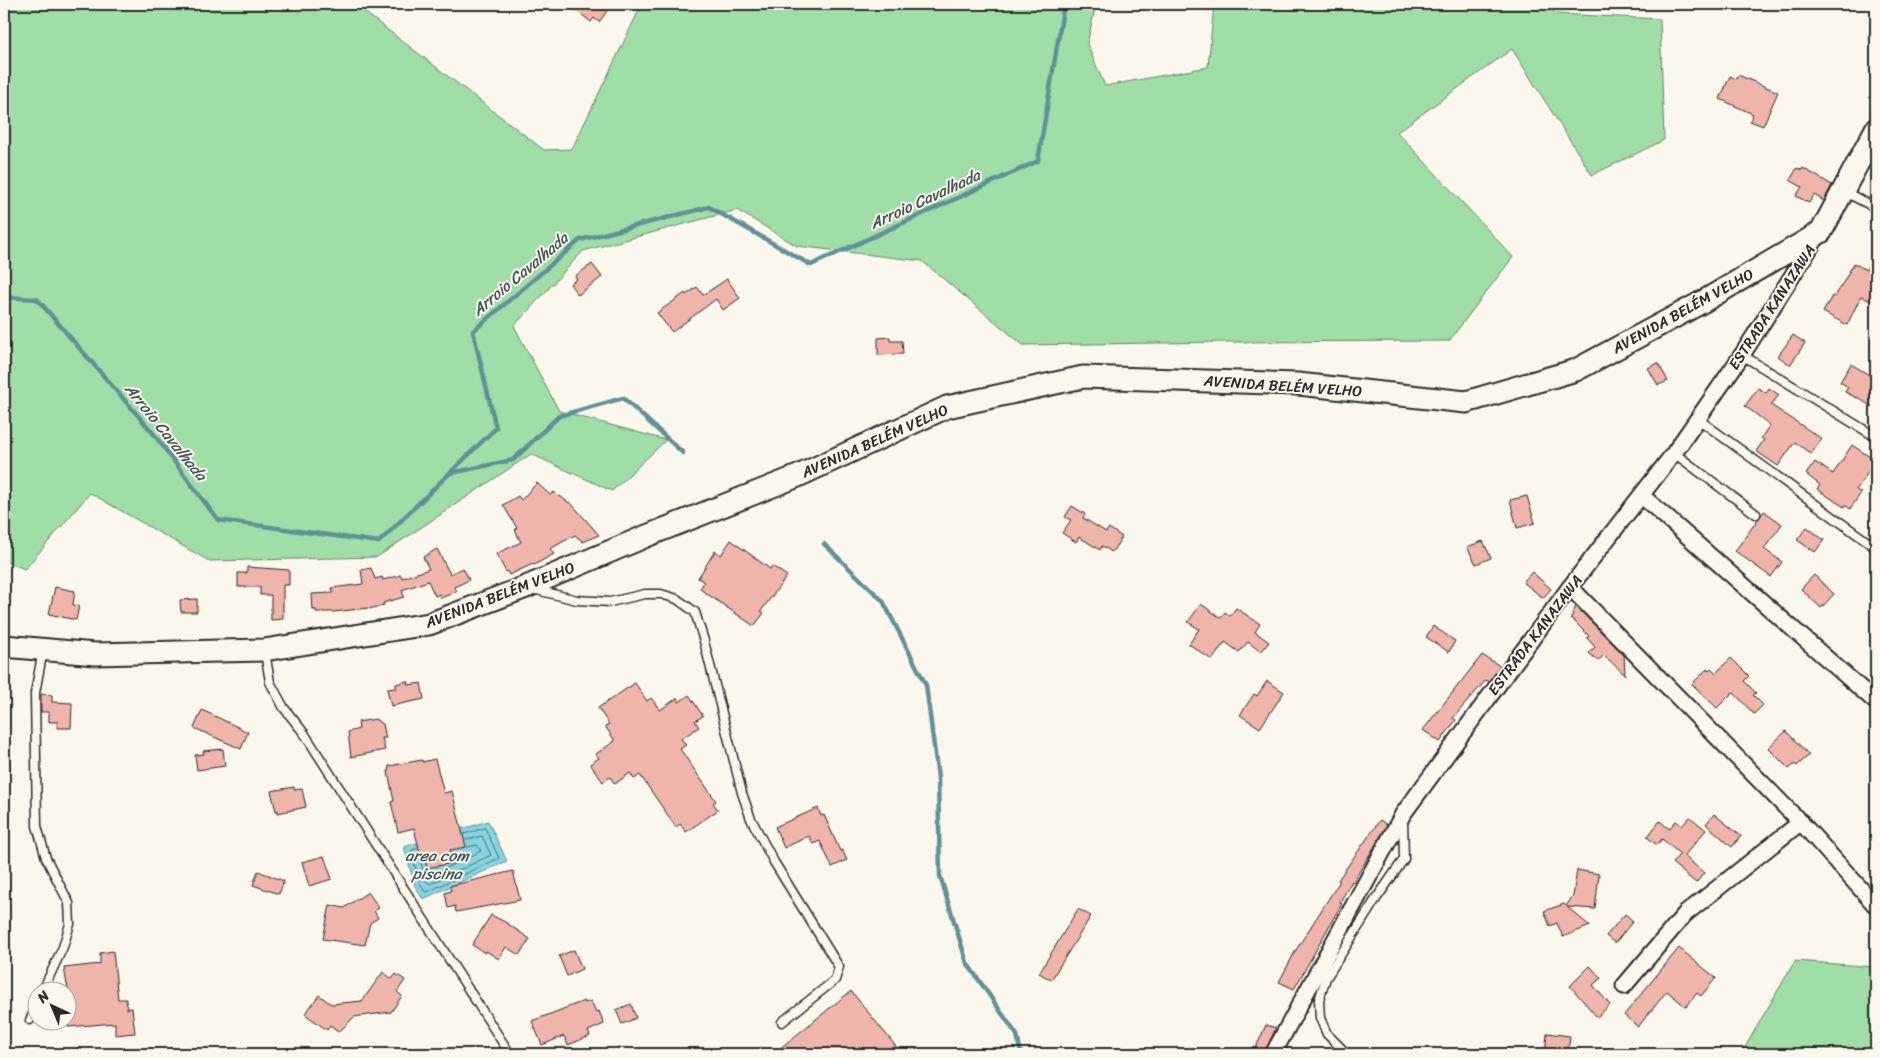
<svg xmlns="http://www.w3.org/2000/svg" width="1880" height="1058" font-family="Sriracha,sans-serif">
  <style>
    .green { fill: #9fdea6; stroke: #658468 }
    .water { fill: #85d5e0; stroke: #619198 }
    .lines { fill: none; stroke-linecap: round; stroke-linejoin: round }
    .shore { stroke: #4f6f73; stroke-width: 1 }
    .stream { stroke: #619198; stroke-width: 4.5 }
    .building { fill: #efb4aa; stroke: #2b2b2b }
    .lane-casing { stroke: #2b2b2b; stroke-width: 11 }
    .street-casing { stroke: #2b2b2b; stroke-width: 19 }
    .secondary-casing { stroke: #2b2b2b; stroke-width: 25 }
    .lane { stroke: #fbf7ec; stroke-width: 8 }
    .street { stroke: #fbf7ec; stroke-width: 15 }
    .secondary { stroke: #fbf7ec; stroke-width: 21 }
    .labels { text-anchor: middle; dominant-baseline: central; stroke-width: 4; stroke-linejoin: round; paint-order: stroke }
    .street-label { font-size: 15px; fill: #2b2b2b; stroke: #fbf7ec }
    .water-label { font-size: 16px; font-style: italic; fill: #425658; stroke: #fbf7ec }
  </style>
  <rect width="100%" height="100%" fill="#fbf7ec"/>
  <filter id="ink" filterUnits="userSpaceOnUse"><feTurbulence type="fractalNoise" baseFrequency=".02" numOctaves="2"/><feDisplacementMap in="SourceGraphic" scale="10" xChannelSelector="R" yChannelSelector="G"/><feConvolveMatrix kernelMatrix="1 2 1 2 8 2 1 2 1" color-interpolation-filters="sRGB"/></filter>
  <g filter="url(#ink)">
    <g class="green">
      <polygon points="4,4 354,4 544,150 572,149 642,4 1096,4 1087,44 1105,86 1208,67 1214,4 1547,4 1556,14 1660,19 1664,140 1592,175 1512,49 1397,132 1513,257 1449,341 1226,342 1023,345 922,261 797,246 737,210 583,251 514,326 559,411 666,440 612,491 531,454 377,557 209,561 90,493 25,569 4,561"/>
      <polygon points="1795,961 1876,967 1876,1054 1741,1054"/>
    </g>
    <polygon class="water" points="488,821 507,861 423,899 415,886 404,847"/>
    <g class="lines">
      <g class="shore">
        <polyline points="418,848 412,850 411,853 420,883 424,891 427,892 499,858 485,828 464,834"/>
        <polyline points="419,855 426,881 430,884 491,855 482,836 466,840"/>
        <polyline points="430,869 431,873 434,874 481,851 477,845 467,847"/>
      </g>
      <g class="stream">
        <polyline points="4,297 37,299 153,433 218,520 379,542 496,428 473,331 580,240 709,207 811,265 1038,161 1064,4"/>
        <polyline points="451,473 513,460 559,416 623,398 683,453"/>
        <polyline points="824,544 883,601 926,685 938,777 940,876 967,963 1017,1035 1021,1054"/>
      </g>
    </g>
    <g class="building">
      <polygon points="581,4 598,4 607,11 599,22 594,18 591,22 576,10"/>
      <polygon points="1738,75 1778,92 1763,126 1750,121 1753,114 1720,99 1730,76 1736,79"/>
      <polygon points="1797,168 1802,170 1803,168 1832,185 1824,201 1814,195 1809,203 1796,196 1802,187 1790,180"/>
      <polygon points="1876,251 1876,304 1861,296 1847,325 1823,312 1832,296 1835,297 1854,263 1866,270"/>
      <polygon points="592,264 602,277 578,295 570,284 577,279 575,276"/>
      <polygon points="727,279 740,298 723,310 716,299 672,332 657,313 685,293 686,295 697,287 703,295"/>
      <polygon points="1793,335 1805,343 1790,365 1778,356"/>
      <polygon points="890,337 890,341 902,341 903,354 878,355 878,338"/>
      <polygon points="1658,363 1668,381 1658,385 1648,368"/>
      <polygon points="1851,364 1876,379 1876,410 1857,397 1857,398 1845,392 1848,387 1840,382"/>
      <polygon points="1758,388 1766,393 1769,388 1779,395 1771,405 1822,439 1811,454 1795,442 1778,466 1756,451 1764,440 1761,438 1770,425 1745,406"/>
      <polygon points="1852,445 1876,461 1856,490 1861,493 1850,509 1845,505 1844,507 1817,489 1820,485 1806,474 1815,462 1833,474"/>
      <polygon points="537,483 550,495 554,492 559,497 560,496 569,503 570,502 599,535 583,542 575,535 550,549 554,554 534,565 533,564 509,575 507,571 506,572 496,554 521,542 515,530 517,528 503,505 518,496 521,500"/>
      <polygon points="1527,496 1535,523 1517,528 1510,500"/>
      <polygon points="1072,506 1085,514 1083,518 1106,532 1109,528 1122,537 1112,552 1102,546 1100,550 1079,537 1076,542 1062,533 1071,520 1065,517"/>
      <polygon points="1764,511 1782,524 1764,549 1782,562 1771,577 1735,551"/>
      <polygon points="1807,527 1824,540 1815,552 1797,540"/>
      <polygon points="731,540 770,569 772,566 787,576 761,611 764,613 754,626 700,589 704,582 698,578 715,551 721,555"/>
      <polygon points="1483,541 1491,558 1476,564 1467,547"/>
      <polygon points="437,549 450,574 463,568 469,580 454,587 457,591 441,598 440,594 435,596 428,581 402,590 404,597 383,603 384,605 369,609 368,608 334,612 316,612 316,610 313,610 312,594 333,593 332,588 363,584 361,570 371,568 375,579 382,577 383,580 401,575 402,578 429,569 423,557"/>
      <polygon points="247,567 289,570 289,585 283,585 283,619 271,620 271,595 260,595 260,587 238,587 238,573 247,573"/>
      <polygon points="1532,572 1551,589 1543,598 1523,582"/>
      <polygon points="1814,575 1834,594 1821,608 1801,589"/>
      <polygon points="55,587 75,591 73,605 79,606 76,620 49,614"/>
      <polygon points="197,599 197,612 181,612 180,600"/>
      <polygon points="1201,604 1221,618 1225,612 1230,616 1236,608 1260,624 1255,632 1269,642 1261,652 1248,642 1239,652 1225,642 1212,660 1189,644 1199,629 1188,622"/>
      <polygon points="1576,606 1624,655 1625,675 1604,655 1598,661 1589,653 1595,647 1587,638 1589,636 1571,618"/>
      <polygon points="1433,626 1455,641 1449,652 1426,637"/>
      <polygon points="1482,655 1500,666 1489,682 1486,680 1453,718 1456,720 1440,742 1423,730"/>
      <polygon points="1731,658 1749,676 1744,681 1756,693 1753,695 1763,705 1754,714 1733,692 1717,708 1692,684 1707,669 1708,671 1711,668 1716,673"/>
      <polygon points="407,681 408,685 421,683 424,699 391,706 387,689 396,688 396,684"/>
      <polygon points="1267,681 1284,692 1260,728 1240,715 1254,694 1257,696"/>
      <polygon points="635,683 647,701 651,698 660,710 677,698 679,702 689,695 703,716 695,721 699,727 681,739 686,745 680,749 716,801 713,803 718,810 686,832 680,824 676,827 640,775 634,779 630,773 615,784 610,777 603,782 590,764 599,758 596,754 615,741 605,726 609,724 598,708"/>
      <polygon points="41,694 52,695 52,702 72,703 71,728 57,728 58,722 49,722 49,712 41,712"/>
      <polygon points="202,710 248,732 241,749 194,728"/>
      <polygon points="375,719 383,724 386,738 382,738 385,750 351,757 348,732 359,729 358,722"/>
      <polygon points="1786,731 1809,755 1797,766 1795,764 1789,769 1768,748"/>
      <polygon points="223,749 225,766 197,770 195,755 204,754 203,751"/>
      <polygon points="435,759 444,793 452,791 466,847 450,850 453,863 427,868 424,856 421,857 414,828 398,832 391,802 394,801 388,772 389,766 422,760 422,762"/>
      <polygon points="294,787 294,790 302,789 306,807 278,813 278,810 276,811 271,791"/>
      <polygon points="818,808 821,816 824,815 840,851 842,850 847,860 832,867 820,841 813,844 809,836 784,848 775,827"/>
      <polygon points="1714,814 1741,836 1732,847 1706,824"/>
      <polygon points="1690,817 1706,830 1684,856 1704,873 1696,883 1672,863 1680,854 1662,839 1657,845 1647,837 1660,821 1669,829 1676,821 1682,826"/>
      <polygon points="1380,820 1387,825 1370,854 1353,882 1352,881 1340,902 1342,904 1337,912 1301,977 1294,989 1279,982 1296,950 1340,881 1338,880"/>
      <polygon points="324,856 332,879 309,886 302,862"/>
      <polygon points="1577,870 1599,874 1595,909 1567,907 1590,926 1563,937 1557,923 1550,926 1544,911 1564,904 1566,906 1573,896"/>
      <polygon points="258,871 284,881 279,894 253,885"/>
      <polygon points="513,871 520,900 456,912 455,906 448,908 445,893 451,891 450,886"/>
      <polygon points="368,892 379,908 374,911 378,918 370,923 365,945 323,939 330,905 344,908"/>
      <polygon points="1078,909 1091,916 1051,980 1039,973"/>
      <polygon points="1625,914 1633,921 1615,943 1606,936"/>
      <polygon points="491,915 505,922 530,939 519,955 506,947 499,959 486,951 485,953 472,945"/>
      <polygon points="1679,948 1716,978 1701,996 1697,993 1686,1007 1667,991 1638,1027 1624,1015"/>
      <polygon points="574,950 582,969 567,976 559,956"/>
      <polygon points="113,951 118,999 126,999 127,1009 132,1008 135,1033 115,1035 115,1023 68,1027 68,990 64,968 100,964 100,953"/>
      <polygon points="1590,966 1601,978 1593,985 1610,1005 1597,1017 1570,986"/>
      <polygon points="383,972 392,979 396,974 405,980 397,992 402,996 391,1012 354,1017 340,1031 338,1031 330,1025 327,1030 305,1014 319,995 331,1004 362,1001"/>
      <polygon points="851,991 902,1054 773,1054"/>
      <polygon points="584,1001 585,1003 591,1001 596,1012 599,1011 604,1024 588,1031 590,1036 568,1045 564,1036 542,1045 532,1021"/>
      <polygon points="631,1004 636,1018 622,1024 616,1010"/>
      <polygon points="1266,1025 1276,1028 1264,1054 1253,1054"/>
      <polygon points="1547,1033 1570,1036 1568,1054 1545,1054"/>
    </g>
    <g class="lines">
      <g class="lane-casing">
        <g id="lane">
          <polyline points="1845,192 1876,208"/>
          <polyline points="1742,355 1876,437"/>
          <polyline points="1698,419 1876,548"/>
          <polyline points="1674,453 1756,514"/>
          <polyline points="533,589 577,600 610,602 645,594 661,594 677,599 695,612 704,641 742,793 751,819 774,862 839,967 835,980 782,1022"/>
          <polyline points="43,650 35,693 37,826 46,858 69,903 70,924 63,947 43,990"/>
          <polyline points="265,652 270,682 284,708 304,733 510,1054"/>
          <polyline points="30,1020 38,1004"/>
          <polyline points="1347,1054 1327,1034 1320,1018 1319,1000 1326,978 1374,902 1404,859 1403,818"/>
        </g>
      </g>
      <g class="street-casing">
        <g id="street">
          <polyline points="1642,496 1876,702"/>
          <polyline points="1570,587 1807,829 1876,906"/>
          <polyline points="1624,986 1685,914 1801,822"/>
          <polyline points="1273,1054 1403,814 1570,587 1674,453 1742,355 1817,237"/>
        </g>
      </g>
      <g class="secondary-casing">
        <polyline id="secondary" points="4,646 95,654 264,650 429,624 526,587 644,537 798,476 947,407 1083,377 1298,384 1466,402 1576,370 1704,301 1821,232 1876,129"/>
      </g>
      <use href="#lane" class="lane"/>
      <use href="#street" class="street"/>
      <use href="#secondary" class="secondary"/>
    </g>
  </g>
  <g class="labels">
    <g class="street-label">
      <text transform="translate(1772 307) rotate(-57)">ESTRADA KANAZAWA</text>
      <text transform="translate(1683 311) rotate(-29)">AVENIDA BELÉM VELHO</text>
      <text transform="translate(1283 386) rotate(4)">AVENIDA BELÉM VELHO</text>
      <text transform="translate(875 441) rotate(-24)">AVENIDA BELÉM VELHO</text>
      <text transform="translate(500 595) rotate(-21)">AVENIDA BELÉM VELHO</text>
      <text transform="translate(1535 635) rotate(-53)">ESTRADA KANAZAWA</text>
    </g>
    <g class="water-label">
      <text transform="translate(925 199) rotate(-25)">Arroio Cavalhada</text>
      <text transform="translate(520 274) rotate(-40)">Arroio Cavalhada</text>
      <text transform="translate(166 432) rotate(51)">Arroio Cavalhada</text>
      <text x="437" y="855">area com<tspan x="437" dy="18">piscina</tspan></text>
    </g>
  </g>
  <rect width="1880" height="1058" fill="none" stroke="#fbf7ec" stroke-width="20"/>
  <rect x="10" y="10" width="1860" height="1038" fill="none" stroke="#2b2b2b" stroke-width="2" filter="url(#ink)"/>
  <g transform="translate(52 1006) rotate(316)"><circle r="24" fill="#fbf7ec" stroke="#a8a59f"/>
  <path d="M0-4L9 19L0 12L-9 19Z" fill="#2b2b2b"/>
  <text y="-8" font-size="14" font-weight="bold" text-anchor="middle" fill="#2b2b2b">N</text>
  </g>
</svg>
